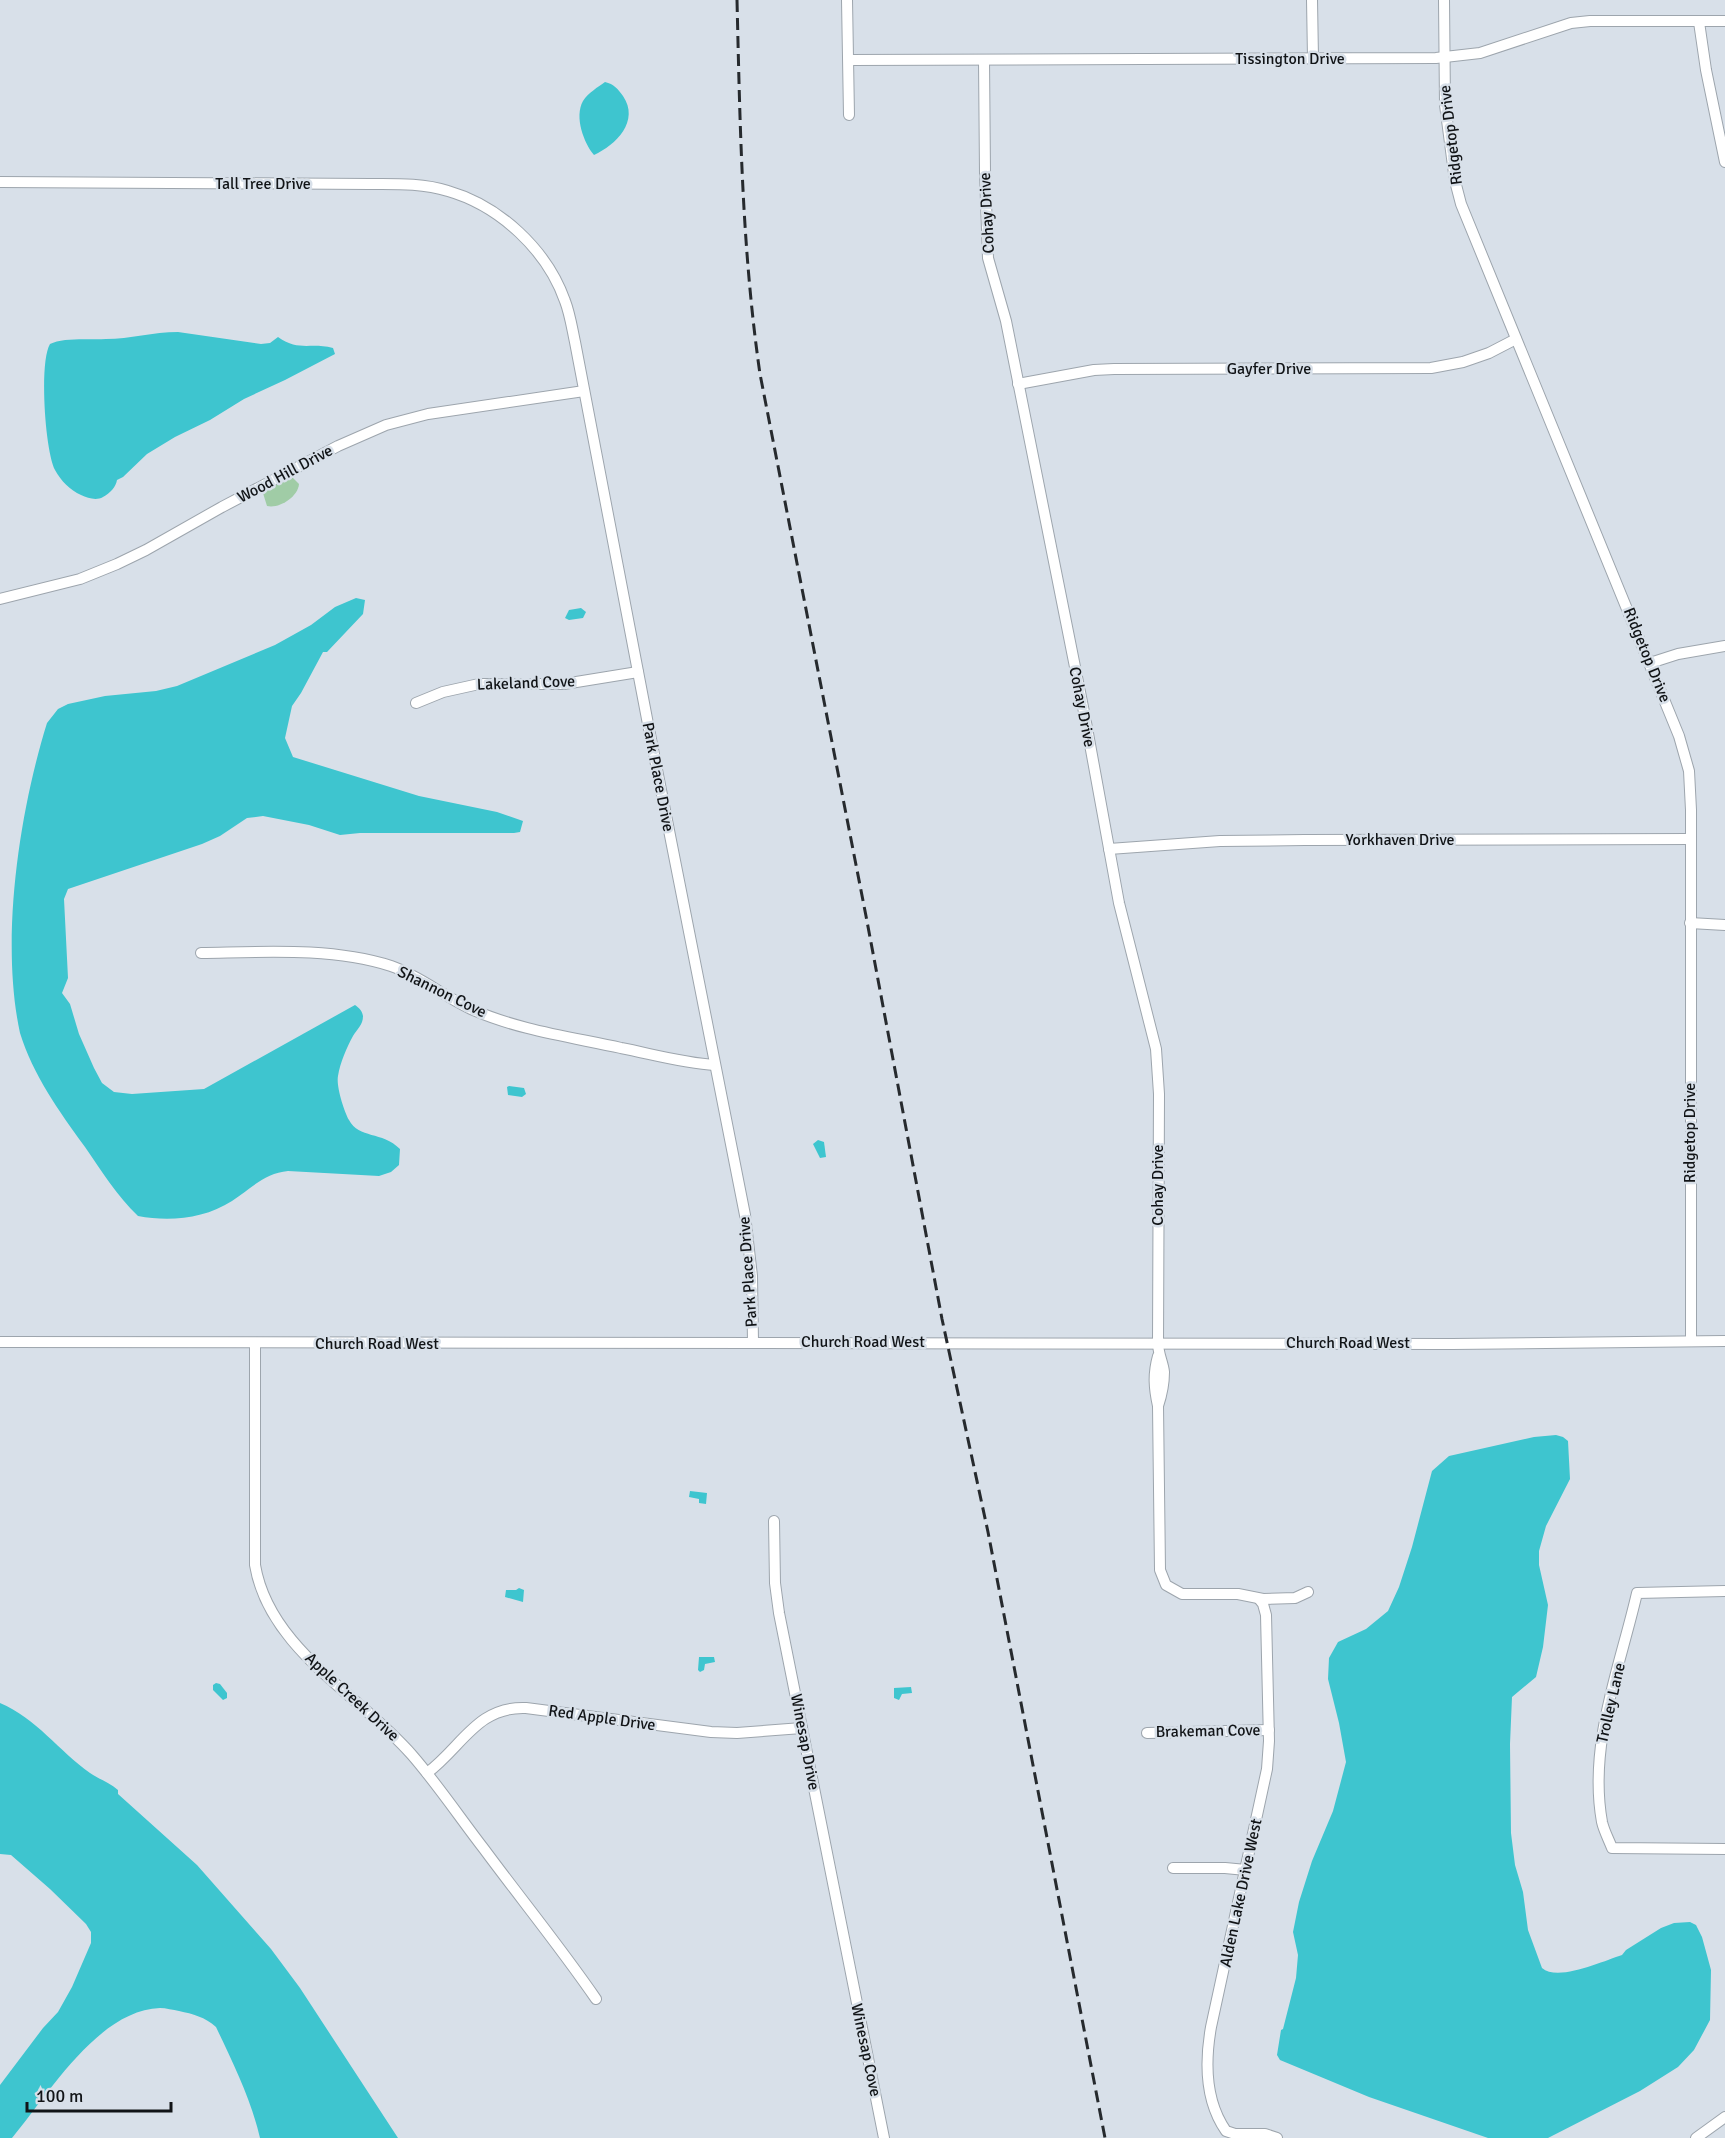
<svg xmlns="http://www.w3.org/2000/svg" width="1725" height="2138" font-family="Signika,sans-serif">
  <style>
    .green { fill: #a0cca6 }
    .water { fill: #3ec5cf }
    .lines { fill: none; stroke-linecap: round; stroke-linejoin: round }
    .minor-casing { stroke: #9da5ad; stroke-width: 12 }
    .minor { stroke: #fff; stroke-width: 10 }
    .rail { stroke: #262a2e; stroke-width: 3; stroke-dasharray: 12 6; stroke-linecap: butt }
    .labels { text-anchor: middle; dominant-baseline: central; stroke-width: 5; stroke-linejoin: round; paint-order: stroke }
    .street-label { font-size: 16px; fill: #111417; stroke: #d8e0e9 }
  </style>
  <rect width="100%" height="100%" fill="#d8e0e9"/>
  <path class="green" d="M290,475L299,484C298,497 279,509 267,506L262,490Z"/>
  <g class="water">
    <path d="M605,82C614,84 618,89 623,96C640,121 616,145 594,155C584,143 574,117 583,101C588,93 598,87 605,82Z"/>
    <path d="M178,332L261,344L270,343L278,337C299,352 310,342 333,348L335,354L285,380L244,399L210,420L175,437L147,454L123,477L117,480C116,487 110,493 103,497C96,501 88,498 81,495C70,490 61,481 55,470C45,451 39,362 50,344C63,337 90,340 106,339C130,339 153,332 178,332Z"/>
    <path d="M356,598L365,600L363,614L327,652H323L301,693L292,706L285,738L293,757L419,796L497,812L523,821L520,832L514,833H360L340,835L309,825L263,816L247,818L220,836L202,844L68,889L64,899L68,978L62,993L70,1004L79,1034L94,1068L102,1083L114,1092L132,1094L204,1089L355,1005C359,1008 362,1010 363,1016C363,1025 357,1029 353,1036C347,1047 340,1063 338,1076C336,1086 344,1111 349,1120C359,1139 382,1131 400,1149L399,1165L391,1172L379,1176L288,1171C265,1173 250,1189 232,1201C204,1219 169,1222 138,1216C117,1196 101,1170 85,1147C59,1111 33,1075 20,1033C0,941 19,813 47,723L58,709L68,704L105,696L156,691L177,686L275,645L311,625L335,607Z"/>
    <polygon points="581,608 586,612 583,618 569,620 565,618 569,610"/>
    <polygon points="509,1086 524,1088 526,1094 522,1097 508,1095 507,1087"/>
    <polygon points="818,1140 824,1142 826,1157 820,1158 813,1144"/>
    <path d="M1556,1435L1563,1437L1568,1441L1570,1479L1546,1526L1539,1551V1565L1548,1605L1543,1647L1536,1677L1512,1697L1510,1744L1511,1833L1515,1865L1523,1892L1528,1930L1542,1968C1558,1982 1603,1961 1622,1955L1626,1950L1661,1928L1674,1923L1690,1922L1696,1925L1702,1937L1711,1970L1710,2020L1694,2050L1678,2067L1640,2091L1548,2138H1488L1369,2097L1280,2060L1277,2055L1281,2030L1283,2029L1296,1978L1298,1955L1293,1932L1299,1902L1312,1861L1333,1811L1346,1762L1339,1723L1328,1679L1329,1658L1338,1642L1366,1629L1388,1611L1399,1587L1412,1547L1432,1471L1449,1456L1534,1437Z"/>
    <polygon points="690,1491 707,1493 706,1504 699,1503 699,1499 689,1497"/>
    <polygon points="519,1588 524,1590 523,1602 505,1597 506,1590 516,1590"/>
    <polygon points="699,1657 714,1657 715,1662 705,1664 704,1670 700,1672 698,1670"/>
    <polygon points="216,1683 220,1684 227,1693 227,1698 223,1700 213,1690 213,1685"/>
    <polygon points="911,1687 912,1693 902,1694 899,1700 894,1698 894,1688"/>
    <path d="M0,1703C36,1718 59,1751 90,1773C100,1780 109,1782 118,1790V1794L197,1865L271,1949L300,1988L398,2138H260C251,2099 233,2063 216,2027C205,2017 193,2014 179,2011C173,2010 166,2008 160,2008C98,2010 48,2095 12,2138H0V2085L43,2028L58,2012L72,1987L91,1943V1932L86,1924L50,1889L11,1855L0,1854Z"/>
  </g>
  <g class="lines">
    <g class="minor-casing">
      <g id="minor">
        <polyline points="847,0 849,115"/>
        <polyline points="1312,0 1313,58"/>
        <polyline points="1444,0 1445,105 1455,181 1461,204 1679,736 1689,771 1691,810 1691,1341"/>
        <polyline points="1699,22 1706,70 1725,162"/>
        <polyline points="849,60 1436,58 1480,53 1571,23 1590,21 1725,21"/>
        <path d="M984,60L985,173L988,258L1006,321L1085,717L1119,903L1156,1049L1159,1094L1158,1343C1158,1354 1163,1362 1164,1372C1164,1384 1162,1394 1158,1406"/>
        <path d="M0,182L370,184C395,184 423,183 448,191C500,206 547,250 565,301C570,314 572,328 575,342L648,724L745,1215L752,1276L753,1342"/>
        <polyline points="1018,384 1094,370 1114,369 1431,368 1463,362 1489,353 1516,339"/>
        <polyline points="0,599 80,579 117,564 146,550 222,507 338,446 386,425 428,414 584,391"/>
        <polyline points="1650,663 1678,654 1725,646"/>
        <polyline points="416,703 443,692 479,684 564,684 638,672"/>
        <polyline points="1109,849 1220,841 1305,840 1691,839"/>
        <polyline points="1690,923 1725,925"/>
        <path d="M201,953C263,952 331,947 391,966C420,976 443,996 471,1009C518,1030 571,1037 621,1048C652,1054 683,1063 715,1065"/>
        <polyline points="0,1342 1452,1344 1725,1341"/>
        <path d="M255,1343V1565C269,1649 360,1695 412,1755C438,1785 460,1818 484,1849C521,1899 561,1948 596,1999"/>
        <path d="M1158,1356C1153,1374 1154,1388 1158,1406L1160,1570L1166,1585L1182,1594H1238L1263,1599L1295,1598L1308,1592"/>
        <polyline points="774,1521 775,1583 779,1613 884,2138"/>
        <path d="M1725,1591L1637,1593C1620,1667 1588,1745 1602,1822C1604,1831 1609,1840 1612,1848L1725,1849"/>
        <path d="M1259,1599L1263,1604L1266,1615L1269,1741L1267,1769L1211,2027C1205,2061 1205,2101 1226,2131L1235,2134H1265L1277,2138"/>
        <polyline points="1147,1733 1269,1730"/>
        <path d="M427,1773C462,1747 477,1706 526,1708L711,1732L737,1733L802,1728"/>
        <polyline points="1173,1868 1225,1868 1246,1870"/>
        <polyline points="1696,2138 1725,2117"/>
      </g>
    </g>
    <use href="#minor" class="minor"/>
    <path class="rail" d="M737,0C740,125 742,250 760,374L866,916L942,1319L988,1532L1105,2138"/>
  </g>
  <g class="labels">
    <g class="street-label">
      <text x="1290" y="59">Tissington Drive</text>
      <text transform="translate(1451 135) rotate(-97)">Ridgetop Drive</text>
      <text x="263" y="184">Tall Tree Drive</text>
      <text transform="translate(987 213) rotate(-93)">Cohay Drive</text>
      <text x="1269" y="369">Gayfer Drive</text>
      <text transform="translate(285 474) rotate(-28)">Wood Hill Drive</text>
      <text transform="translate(1647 655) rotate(68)">Ridgetop Drive</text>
      <text transform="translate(526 683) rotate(-2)">Lakeland Cove</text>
      <text transform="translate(1082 707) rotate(79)">Cohay Drive</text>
      <text transform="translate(658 777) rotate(79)">Park Place Drive</text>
      <text x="1400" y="840">Yorkhaven Drive</text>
      <text transform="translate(442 992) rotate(26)">Shannon Cove</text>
      <text transform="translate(1690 1133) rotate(-90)">Ridgetop Drive</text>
      <text transform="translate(1158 1185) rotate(-90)">Cohay Drive</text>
      <text transform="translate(748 1272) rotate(-94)">Park Place Drive</text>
      <text x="863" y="1342">Church Road West</text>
      <text x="1348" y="1343">Church Road West</text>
      <text x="377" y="1344">Church Road West</text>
      <text transform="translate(352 1697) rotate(43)">Apple Creek Drive</text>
      <text transform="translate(1611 1703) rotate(-77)">Trolley Lane</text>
      <text transform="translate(602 1718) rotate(8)">Red Apple Drive</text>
      <text transform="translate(1208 1731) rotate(-1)">Brakeman Cove</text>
      <text transform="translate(805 1742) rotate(79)">Winesap Drive</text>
      <text transform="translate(1241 1893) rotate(-78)">Alden Lake Drive West</text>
      <text transform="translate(866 2050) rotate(78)">Winesap Cove</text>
    </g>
  </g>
  <path d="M27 2102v9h144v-9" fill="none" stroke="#111417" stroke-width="3"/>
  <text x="36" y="2102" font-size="18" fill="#111417" stroke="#d8e0e9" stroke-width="4.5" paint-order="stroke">100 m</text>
</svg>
